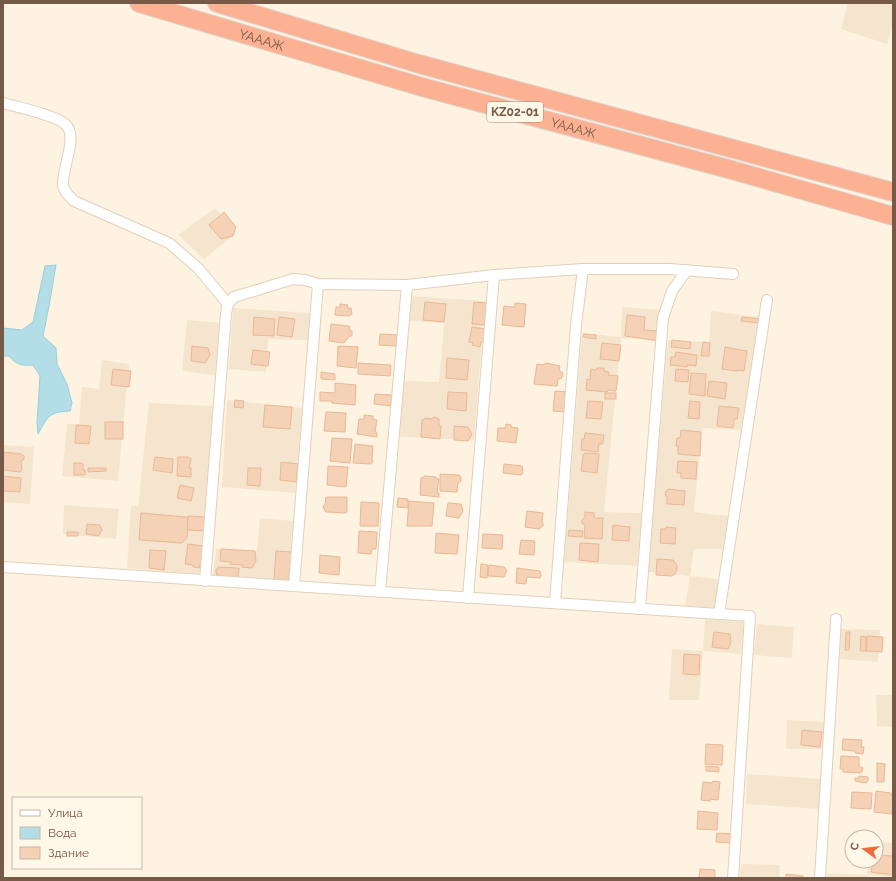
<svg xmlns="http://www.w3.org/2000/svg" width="896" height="881" font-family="Raleway,sans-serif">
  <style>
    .residential { fill: #f6e5ce }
    .water { fill: #b3dee8; stroke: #99cedb }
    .building { fill: #f5d1b6; stroke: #e8b895 }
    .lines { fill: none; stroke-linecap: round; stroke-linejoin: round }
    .minor-casing { stroke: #e2cfbb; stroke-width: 12 }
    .motorway-casing { stroke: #ded7d3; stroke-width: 20 }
    .minor { stroke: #fff; stroke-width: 10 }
    .motorway { stroke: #fcb292; stroke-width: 18 }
    .labels { text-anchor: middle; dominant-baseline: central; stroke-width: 4; stroke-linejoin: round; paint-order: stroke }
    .shield { fill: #fff7e7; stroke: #9f8876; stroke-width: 1 }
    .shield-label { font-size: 12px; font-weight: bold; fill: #765946 }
    .street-label { font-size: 13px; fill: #765946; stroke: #fff7e7 }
  </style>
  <rect width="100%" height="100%" fill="#fef3e0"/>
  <g class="residential">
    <polygon points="848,3 893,3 893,24 887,44 841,29"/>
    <polygon points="215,208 235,234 204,259 178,235"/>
    <polygon points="409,296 485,301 474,440 400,437 402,381 439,382 444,323 408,321"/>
    <polygon points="622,307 659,310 657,339 621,338 604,512 642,513 637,566 564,562 582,333 621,337"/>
    <polygon points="233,308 311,313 308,340 268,339 266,372 229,369"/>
    <polygon points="711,311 760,317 741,430 702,428 694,512 728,516 724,549 694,549 690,576 718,579 714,608 685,606 690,576 648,572 668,340 709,342"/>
    <polygon points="187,320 219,323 215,375 182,371"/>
    <polygon points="102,360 129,364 118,481 62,476 67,424 79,424 82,387 99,389"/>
    <polygon points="227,400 302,408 295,493 222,487"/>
    <polygon points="149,403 213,406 200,574 127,568 131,506 138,506"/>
    <polygon points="3,445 34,447 30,504 3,502"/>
    <polygon points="64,505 119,509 116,539 63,534"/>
    <polygon points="260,518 293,521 288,580 213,575 216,549 257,551"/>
    <polygon points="705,619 744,622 741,654 703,651 699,700 669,700 672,649 703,651"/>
    <polygon points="757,624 794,627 792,658 754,655"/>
    <polygon points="841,629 880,630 878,662 840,659"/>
    <polygon points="876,695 893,695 893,727 877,726"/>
    <polygon points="787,720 825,722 823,749 786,749"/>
    <polygon points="747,774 821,779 819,809 746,804"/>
    <polygon points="876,842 893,843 893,877 867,875 867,878 827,878 827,873 867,875 868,861 876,861"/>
    <polygon points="741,864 780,865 779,878 740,878"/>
  </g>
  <path class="water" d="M56,265L49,306L43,336L56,348L57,364L67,384L72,403L70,411C49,412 48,416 38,434L37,423L40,376L33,365C23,366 16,365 9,356H3V328L22,330L33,322L45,266Z"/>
  <g class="building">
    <polygon points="224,212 236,227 233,236 221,239 209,225"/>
    <polygon points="425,302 446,304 444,322 423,320"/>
    <polygon points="474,302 487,303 486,325 472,324"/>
    <polygon points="515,303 526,304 524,327 502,325 504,306 515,307"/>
    <polygon points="340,304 348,305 347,308 351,308 352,314 349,316 335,315 336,307 340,307"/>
    <polygon points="627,315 645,317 644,330 660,331 659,341 625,336"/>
    <polygon points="254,317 275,319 274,336 253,335"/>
    <polygon points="279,317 295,319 292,337 277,335"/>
    <polygon points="742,317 759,319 759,323 741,321"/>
    <polygon points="331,324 349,326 350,331 352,331 352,336 350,336 344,343 329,341"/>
    <polygon points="472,327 485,329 484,343 481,342 480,347 472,345 473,343 469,342"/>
    <polygon points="380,334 398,335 398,343 396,346 379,345"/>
    <polygon points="584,334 596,335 596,339 583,337"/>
    <polygon points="672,340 691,342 690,349 671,347"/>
    <polygon points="703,342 710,343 709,356 701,356"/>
    <polygon points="602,343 621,345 619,361 600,359"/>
    <polygon points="192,346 208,348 210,355 205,363 191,361"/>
    <polygon points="338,346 358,347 356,368 337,366"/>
    <polygon points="725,347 747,351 744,371 737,370 737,371 722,369"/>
    <polygon points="253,350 270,352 268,366 251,364"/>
    <polygon points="676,352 697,355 696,366 687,365 687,367 670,365 671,357 675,357"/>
    <polygon points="447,358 469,360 467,380 446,378"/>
    <polygon points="358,363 391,365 390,376 358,374"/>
    <polygon points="546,363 560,366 559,370 563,373 562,375 562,378 558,379 557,386 534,384 537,364 543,365"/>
    <polygon points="597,368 604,368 604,371 609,372 608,375 618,376 616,391 608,390 607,392 586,390 587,379 590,380 591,369 596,370"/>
    <polygon points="113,369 131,371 129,387 111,385"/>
    <polygon points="676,369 689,370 688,382 675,381"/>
    <polygon points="321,372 335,374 335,380 321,379"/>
    <polygon points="691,373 706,374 705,396 689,394"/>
    <polygon points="709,381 727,383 725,399 707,396"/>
    <polygon points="335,383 356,385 355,405 332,403 332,401 320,401 320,392 335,393"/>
    <polygon points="555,391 567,392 566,412 553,411"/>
    <polygon points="448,392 467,393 466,411 447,409"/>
    <rect x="605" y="393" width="11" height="6"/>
    <polygon points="375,394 391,395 392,399 390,406 374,404"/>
    <polygon points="235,400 244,401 243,408 234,407"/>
    <polygon points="588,401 603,402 601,419 586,418"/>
    <polygon points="690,401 700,402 699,419 688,418"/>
    <polygon points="265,405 292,407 290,429 263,427"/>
    <polygon points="719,406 739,408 737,419 734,419 733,428 717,426"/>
    <polygon points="326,412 346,413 345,432 324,431"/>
    <polygon points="364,415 373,416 373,419 377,420 375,432 377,433 377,437 357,434 359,419 364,419"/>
    <polygon points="434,417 439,419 439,426 441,426 440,439 421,437 422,420 426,418 432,419"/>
    <rect x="105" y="422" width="18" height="17"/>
    <polygon points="506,424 511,425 511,427 518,428 516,443 497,441 498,428 505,428"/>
    <polygon points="76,425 91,426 89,444 75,443"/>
    <polygon points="454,426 468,427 472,434 468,441 454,440"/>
    <polygon points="681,430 701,432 700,456 678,454 678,446 676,446 677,438 680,438"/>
    <polygon points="585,433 604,435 603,442 602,444 599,444 598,452 581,450 582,439 584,439"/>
    <polygon points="332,438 352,439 350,463 330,461"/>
    <polygon points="355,444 373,446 372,459 373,461 371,464 353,463"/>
    <polygon points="4,452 21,454 24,456 24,459 21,461 22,469 20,472 3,470"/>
    <polygon points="585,453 599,454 597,473 581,471 583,455"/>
    <polygon points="155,457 173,459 172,473 153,470"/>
    <polygon points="178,457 189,457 191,459 189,468 191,468 191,477 177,476"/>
    <polygon points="678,461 697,462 696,479 681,478 681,473 677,473"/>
    <polygon points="281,462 298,464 296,482 280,480"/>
    <polygon points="74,463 82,463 83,464 83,470 85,470 85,475 74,475"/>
    <polygon points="504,464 522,466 523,473 521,475 503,473"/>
    <polygon points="328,466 348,467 346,487 327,485"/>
    <polygon points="88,468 106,468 106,471 88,472"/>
    <polygon points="248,468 261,468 260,486 247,485"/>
    <polygon points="440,474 459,475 461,477 461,481 458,483 457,492 440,491"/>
    <polygon points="3,476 21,478 20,492 3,491"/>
    <polygon points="425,476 436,477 436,479 439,479 437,492 439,493 439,497 420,495 421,478"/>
    <polygon points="180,485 194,488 191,501 177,498"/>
    <polygon points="668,489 685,491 684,505 667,504 667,497 665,495 666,491"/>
    <polygon points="326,497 347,497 347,512 345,513 327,512 325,511 323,507 325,504"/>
    <polygon points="398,498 408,499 408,508 397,507"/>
    <polygon points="409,501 434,503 432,526 407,526"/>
    <polygon points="361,502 379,503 378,526 360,526"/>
    <polygon points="448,503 461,504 463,511 459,518 446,516"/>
    <polygon points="527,511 543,513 542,521 543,523 543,526 539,529 525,527"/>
    <polygon points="585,512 594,513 594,518 603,518 602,539 584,538 585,526 582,523 582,520 585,517"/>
    <polygon points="141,513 186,517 188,518 187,538 182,543 139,540"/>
    <polygon points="188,516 207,517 206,531 187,530"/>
    <polygon points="87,524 100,525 102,530 99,535 98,536 86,534"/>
    <polygon points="613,525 630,527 629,541 612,540"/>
    <polygon points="666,527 676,528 675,544 660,543 661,529 666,529"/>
    <polygon points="569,530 583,531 582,537 568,536"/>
    <polygon points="359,531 377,532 376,549 372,549 371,554 358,553"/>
    <rect x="67" y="532" width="11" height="4"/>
    <polygon points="436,533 459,535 457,554 435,553"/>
    <polygon points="483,534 503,535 502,549 482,548"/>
    <polygon points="521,540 535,541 534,555 519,554"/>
    <polygon points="580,543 599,544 598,562 579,560"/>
    <polygon points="188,544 204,546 202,565 200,564 199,568 193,567 193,565 185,564"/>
    <polygon points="221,549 255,551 256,561 252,568 242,567 242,565 230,564 231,562 220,561"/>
    <polygon points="150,550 166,551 164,570 149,568"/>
    <polygon points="276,551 291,552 292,553 290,582 274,580"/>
    <polygon points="320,555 340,557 339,575 319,573"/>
    <polygon points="657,559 673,560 677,565 677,570 675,574 672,576 656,575"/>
    <polygon points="481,564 488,565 487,578 480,577"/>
    <polygon points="489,565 504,567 507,571 504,577 488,576"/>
    <polygon points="218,567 239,568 238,576 237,578 218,577 218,574 216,574 216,569 218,569"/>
    <polygon points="517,568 540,571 541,576 540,578 527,577 526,584 516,583"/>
    <polygon points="714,632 730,634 731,642 728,649 712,647"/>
    <polygon points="846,632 850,632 849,650 845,650"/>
    <polygon points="861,636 866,637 866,651 860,651"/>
    <polygon points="867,636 883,637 882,652 866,651"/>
    <polygon points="684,654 700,655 699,675 683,674"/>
    <polygon points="802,730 822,732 820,747 801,745"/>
    <polygon points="843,739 862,740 861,747 864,747 863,754 855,753 855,751 842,750"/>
    <polygon points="706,744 723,745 722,765 705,764"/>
    <polygon points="841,756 859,757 859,766 863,768 862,771 861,773 843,772 843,769 840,769"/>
    <polygon points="877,763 885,764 884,782 877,782"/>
    <polygon points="706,766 719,767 719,772 706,771"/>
    <polygon points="859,776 868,777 868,781 866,783 855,781 855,778 859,778"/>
    <polygon points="713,781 720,782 718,800 710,799 710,801 701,800 703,782 712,783"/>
    <polygon points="876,791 891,793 893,799 892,814 874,812"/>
    <polygon points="852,792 872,793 871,809 851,808"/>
    <polygon points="698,811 718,813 717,830 697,829"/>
    <polygon points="717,833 733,834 732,843 716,842"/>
    <polygon points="876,848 880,848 879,855 893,856 893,875 871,872 873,861 876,861"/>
    <polygon points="700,869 715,870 715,878 699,878"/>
    <polygon points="786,874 803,876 803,878 786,878"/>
  </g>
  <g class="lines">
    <g class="minor-casing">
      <g id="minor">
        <path d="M3,103C17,107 55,115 65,124C79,135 62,168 63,184C63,191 69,196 74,201L169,243L198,268L228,304"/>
        <polyline points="3,567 750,616 733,878"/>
        <polyline points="205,581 226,313 228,304 234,297 293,279 305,280 318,284 407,285 494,275 583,269 670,269 733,274"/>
        <polyline points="294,586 318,284"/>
        <polyline points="380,592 407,285"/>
        <polyline points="468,598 494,275"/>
        <polyline points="555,603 576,325 583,269"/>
        <polyline points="640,609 663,318 672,291 687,270"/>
        <polyline points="719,614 767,300"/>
        <polyline points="820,878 836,619"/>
      </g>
    </g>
    <g class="motorway-casing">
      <g id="motorway">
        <path id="s1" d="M139,3L422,87L732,170L893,216"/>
        <polyline points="217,3 419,64 893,192"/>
      </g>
    </g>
    <use href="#minor" class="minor"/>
    <use href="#motorway" class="motorway"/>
  </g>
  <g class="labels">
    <rect class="shield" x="487" y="102" width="56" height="20" rx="3"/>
    <g class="shield-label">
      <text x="515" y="112">KZ02-01</text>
    </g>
    <g class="street-label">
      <text stroke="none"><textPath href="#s1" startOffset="128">ҮАААЖ</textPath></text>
      <text stroke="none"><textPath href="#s1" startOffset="452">ҮАААЖ</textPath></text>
    </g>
  </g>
  <rect width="896" height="881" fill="none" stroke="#765946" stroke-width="8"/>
  <rect x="12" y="797" width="130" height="72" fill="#fff7e7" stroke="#c8b8a7"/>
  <rect x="20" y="810" width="20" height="6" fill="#ffffff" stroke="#c8b8a7"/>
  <text x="48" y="817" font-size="12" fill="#765946">Улица</text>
  <rect x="20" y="827" width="20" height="12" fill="#b3dee8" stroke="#c8b8a7"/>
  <text x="48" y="837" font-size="12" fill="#765946">Вода</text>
  <rect x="20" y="847" width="20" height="12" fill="#f5d1b6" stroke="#c8b8a7"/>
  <text x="48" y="857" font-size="12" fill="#765946">Здание</text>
  <g transform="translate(864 849) rotate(285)"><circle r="19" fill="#fff7e7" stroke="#c8b8a7"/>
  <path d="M0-3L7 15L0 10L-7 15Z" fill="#f06b3c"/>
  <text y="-6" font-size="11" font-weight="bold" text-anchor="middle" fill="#765946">С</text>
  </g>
</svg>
